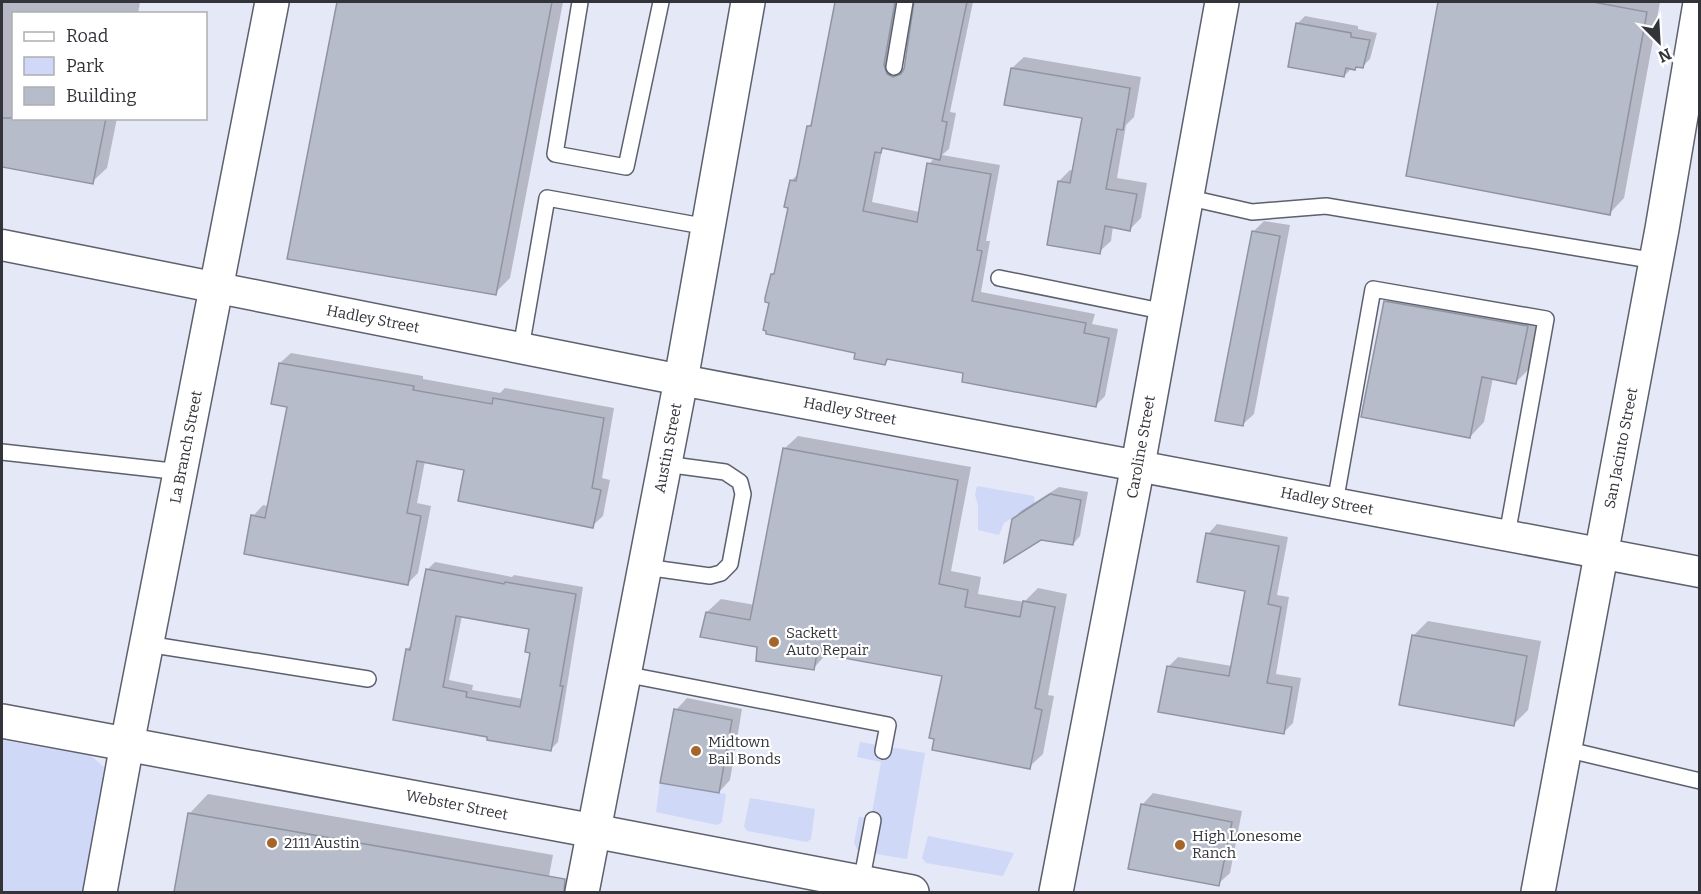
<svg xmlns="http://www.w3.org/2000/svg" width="1701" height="894" font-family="Bitter,serif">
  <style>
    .green { fill: #cfd8f7 }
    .shadow { fill: #0003; fill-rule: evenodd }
    .building { fill: #b7bcca; stroke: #9094a2; stroke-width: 1.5; fill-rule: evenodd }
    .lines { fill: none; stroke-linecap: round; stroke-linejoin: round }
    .lane-casing { stroke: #5d606d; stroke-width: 18 }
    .street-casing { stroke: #5d606d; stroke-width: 33 }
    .secondary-casing { stroke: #5d606d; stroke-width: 36 }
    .primary-casing { stroke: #5d606d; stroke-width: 36 }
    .lane { stroke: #fff; stroke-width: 15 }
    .street { stroke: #fff; stroke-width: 30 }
    .secondary { stroke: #fff; stroke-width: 33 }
    .primary { stroke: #fff; stroke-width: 33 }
    .poi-dot { fill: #a4662b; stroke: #fff; stroke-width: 2 }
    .labels { text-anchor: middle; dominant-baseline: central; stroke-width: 4.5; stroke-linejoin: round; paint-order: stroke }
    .street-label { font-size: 15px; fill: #32343a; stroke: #fff }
    .poi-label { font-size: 15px; fill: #32343a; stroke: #fff; text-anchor: start }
  </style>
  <rect width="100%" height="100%" fill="#e4e8f7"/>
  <g class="green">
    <polygon points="977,486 1034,496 1035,504 1004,523 999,535 978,530 978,505 975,495"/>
    <polygon points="2,740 91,756 104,767 107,779 86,892 2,892"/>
    <polygon points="860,742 925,753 907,859 858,851 854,843 859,817 871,818 881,762 857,757"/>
    <polygon points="660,783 726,794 722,822 717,825 656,812"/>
    <polygon points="750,798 815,809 811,839 807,842 747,831 744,826"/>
    <polygon points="928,836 1014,853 1003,876 926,863 922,858"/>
  </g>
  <g class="shadow">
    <polygon points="2,2 140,2 138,14 14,14 14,118 117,118 107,168 92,182 2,165"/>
    <polygon points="338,2 563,2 510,278 495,293 289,258"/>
    <path d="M837,2H902L896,65L903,68L905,67L915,2H973L950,112L956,113L949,149L942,155L1000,165L986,241H990L981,292L1095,314L1092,324L1118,329L1105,396L1095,406L965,372L890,358L885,363L857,352L770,302L772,274L777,270L790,207L791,181L799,173L809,126L814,121ZM885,147L935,157L929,164L920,212L872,202L882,150Z"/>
    <polygon points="1440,2 1660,2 1624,198 1610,213 1408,175"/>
    <polygon points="1305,16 1358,26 1358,29 1377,33 1370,59 1363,66 1357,65 1352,68 1344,76 1297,24"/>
    <polygon points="1024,57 1141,77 1134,117 1126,125 1117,178 1147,183 1141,218 1130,229 1113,226 1111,241 1099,252 1059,181 1070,170 1074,171 1083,117 1012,68"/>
    <polygon points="1264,221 1290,225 1254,414 1242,425 1253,232"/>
    <polygon points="1400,287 1541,312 1530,368 1516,382 1493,378 1484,422 1470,437 1386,302"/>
    <polygon points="291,353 423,376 423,379 500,393 505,388 614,408 602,478 610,480 603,516 592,526 466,468 425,461 417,503 431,506 418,573 407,584 253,516 263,505 269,506 288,406 280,363"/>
    <polygon points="798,436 971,467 951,571 981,577 978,594 1024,602 1038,588 1067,594 1048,695 1054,696 1043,754 1029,767 943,675 827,653 813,669 758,646 707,612 721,599 755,605 784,449"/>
    <polygon points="1059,487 1088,492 1080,536 1073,544 1013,519 1021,511"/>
    <polygon points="1217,524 1288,537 1277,595 1289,597 1276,674 1301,678 1293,723 1284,732 1168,667 1178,657 1232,666 1247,589 1208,534"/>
    <path d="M435,562L512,577L514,575L583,587L558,742L550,750L489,736L407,649L413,644L427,570ZM462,616L531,628L532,652L523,699L472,690L473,685L449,680Z"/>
    <polygon points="1428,621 1541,641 1528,710 1514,724 1414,635"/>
    <polygon points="687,698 742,709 730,780 719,792 676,710"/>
    <polygon points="1153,793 1242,811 1230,873 1218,884 1142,805"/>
    <polygon points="208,794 553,855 546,892 175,892 189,814"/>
  </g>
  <g class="building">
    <polygon points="337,2 552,2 496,295 287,259"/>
    <polygon points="835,2 895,2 884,65 887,74 893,77 901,74 904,69 914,2 967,2 942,121 947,122 940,160 882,148 881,153 875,152 863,211 917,222 927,163 991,174 977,250 982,251 972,301 1086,323 1084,333 1109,338 1096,407 962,382 963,373 887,359 885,365 854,359 855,353 766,334 766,331 763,330 769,303 765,302 765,298 771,274 774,274 788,208 784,207 790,180 796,181 807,126 811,126"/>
    <polygon points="1438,2 1593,2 1647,12 1610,215 1406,176"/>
    <polygon points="1296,23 1351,33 1351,37 1370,40 1363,68 1356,67 1355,70 1346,68 1344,77 1288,67"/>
    <polygon points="1011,68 1130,88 1123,130 1117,129 1106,189 1137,194 1130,231 1105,226 1100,254 1047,245 1058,181 1070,183 1082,118 1004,105"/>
    <polygon points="2,118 106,118 93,184 2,167"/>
    <polygon points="1252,231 1280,236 1243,426 1215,421"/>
    <polygon points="1384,301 1528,326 1516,384 1482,377 1470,438 1361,417"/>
    <polygon points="279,363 414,386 413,390 492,404 493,398 604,418 592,488 601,490 593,528 458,501 464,470 417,461 407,513 421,516 408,585 244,554 251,515 265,518 287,407 271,404"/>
    <polygon points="783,448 958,480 939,584 968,590 965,607 1020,617 1023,601 1055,607 1035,708 1042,710 1030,769 932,750 934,739 929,738 942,676 817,653 814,670 756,661 757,647 700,637 706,612 750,620"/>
    <polygon points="1050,494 1081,500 1073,545 1041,540 1004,563 1012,519"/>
    <polygon points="1206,533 1279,546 1268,604 1281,607 1267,683 1292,687 1284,734 1158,712 1167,666 1229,676 1245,591 1197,582"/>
    <path d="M426,569L504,584L505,582L576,594L560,686H563L551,751L487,740V737L393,720L406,649L410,650ZM456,616L529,629L525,652L530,653L520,707L466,697L467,692L443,687Z"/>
    <polygon points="1412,635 1527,656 1514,726 1399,705"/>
    <polygon points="674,709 732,720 719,793 660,783"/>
    <polygon points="1141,804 1232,822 1219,886 1128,869"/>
    <polygon points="188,813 565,879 564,892 174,892"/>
  </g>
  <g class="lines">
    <g class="lane-casing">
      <g id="lane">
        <polyline points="580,2 555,154 626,167 661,2"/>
        <polyline points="894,67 905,2"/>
        <polyline points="1186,197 1252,212 1326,206 1656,261"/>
        <polyline points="999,278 1166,312"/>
        <polyline points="521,348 547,198 708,227"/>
        <polyline points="2,452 181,472"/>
        <polyline points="1335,503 1373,289 1546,319 1507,535"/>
        <polyline points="645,567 710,576 721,573 730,564 743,494 740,482 725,472 665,464"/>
        <polyline points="147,644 368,679"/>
        <polyline points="624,674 888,725 883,751"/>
        <polyline points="1565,749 1700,781"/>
        <polyline points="861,883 873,820"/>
      </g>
    </g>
    <g class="street-casing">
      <polyline id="street" points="2,245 681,380 1700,572"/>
    </g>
    <g class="secondary-casing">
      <g id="secondary">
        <polyline points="2,721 594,831 912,892"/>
        <polyline points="100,892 127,744 272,2"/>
        <polyline points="582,892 681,380 748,2"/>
        <polyline points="1056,892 1138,465 1222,2"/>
      </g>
    </g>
    <g class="primary-casing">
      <polyline id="primary" points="1538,892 1662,229 1700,3"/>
    </g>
    <use href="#lane" class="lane"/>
    <use href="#street" class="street"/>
    <use href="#secondary" class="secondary"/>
    <use href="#primary" class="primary"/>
  </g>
  <g class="poi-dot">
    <circle cx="774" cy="642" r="6"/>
    <circle cx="696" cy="751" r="6"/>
    <circle cx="272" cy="843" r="6"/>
    <circle cx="1180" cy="845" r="6"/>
  </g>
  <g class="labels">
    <g class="street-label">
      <text transform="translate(373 319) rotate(11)">Hadley Street</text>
      <text transform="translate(850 411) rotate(11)">Hadley Street</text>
      <text transform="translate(186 447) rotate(-79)">La Branch Street</text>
      <text transform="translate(1141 447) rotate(-80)">Caroline Street</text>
      <text transform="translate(668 448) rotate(-79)">Austin Street</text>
      <text transform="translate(1621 448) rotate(-79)">San Jacinto Street</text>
      <text transform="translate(1327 501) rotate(11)">Hadley Street</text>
      <text transform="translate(457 805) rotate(11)">Webster Street</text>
    </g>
    <g class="poi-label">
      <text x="786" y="633">Sackett<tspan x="786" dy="17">Auto Repair</tspan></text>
      <text x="708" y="742">Midtown<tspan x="708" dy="17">Bail Bonds</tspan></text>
      <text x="1192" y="836">High Lonesome<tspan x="1192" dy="17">Ranch</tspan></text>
      <text x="284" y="843">2111 Austin</text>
    </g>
  </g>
  <rect width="1701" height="894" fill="none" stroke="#32343a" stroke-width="6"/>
  <rect x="12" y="12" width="195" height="108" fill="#ffffff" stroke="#adaeb0" stroke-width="1.5"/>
  <rect x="24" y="32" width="30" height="9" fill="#ffffff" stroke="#adaeb0" stroke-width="1.5"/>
  <text x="66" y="42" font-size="18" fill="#32343a">Road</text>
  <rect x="24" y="57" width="30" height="18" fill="#cfd8f7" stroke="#adaeb0" stroke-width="1.5"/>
  <text x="66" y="72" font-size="18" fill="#32343a">Park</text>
  <rect x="24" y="87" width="30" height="18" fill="#b7bcca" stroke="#adaeb0" stroke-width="1.5"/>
  <text x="66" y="102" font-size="18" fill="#32343a">Building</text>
  <g transform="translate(1659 42) rotate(156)" stroke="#ffffff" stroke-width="4.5" paint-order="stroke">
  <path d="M0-4.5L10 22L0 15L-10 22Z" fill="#32343a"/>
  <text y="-9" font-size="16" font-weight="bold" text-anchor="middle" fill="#32343a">N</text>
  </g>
</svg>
